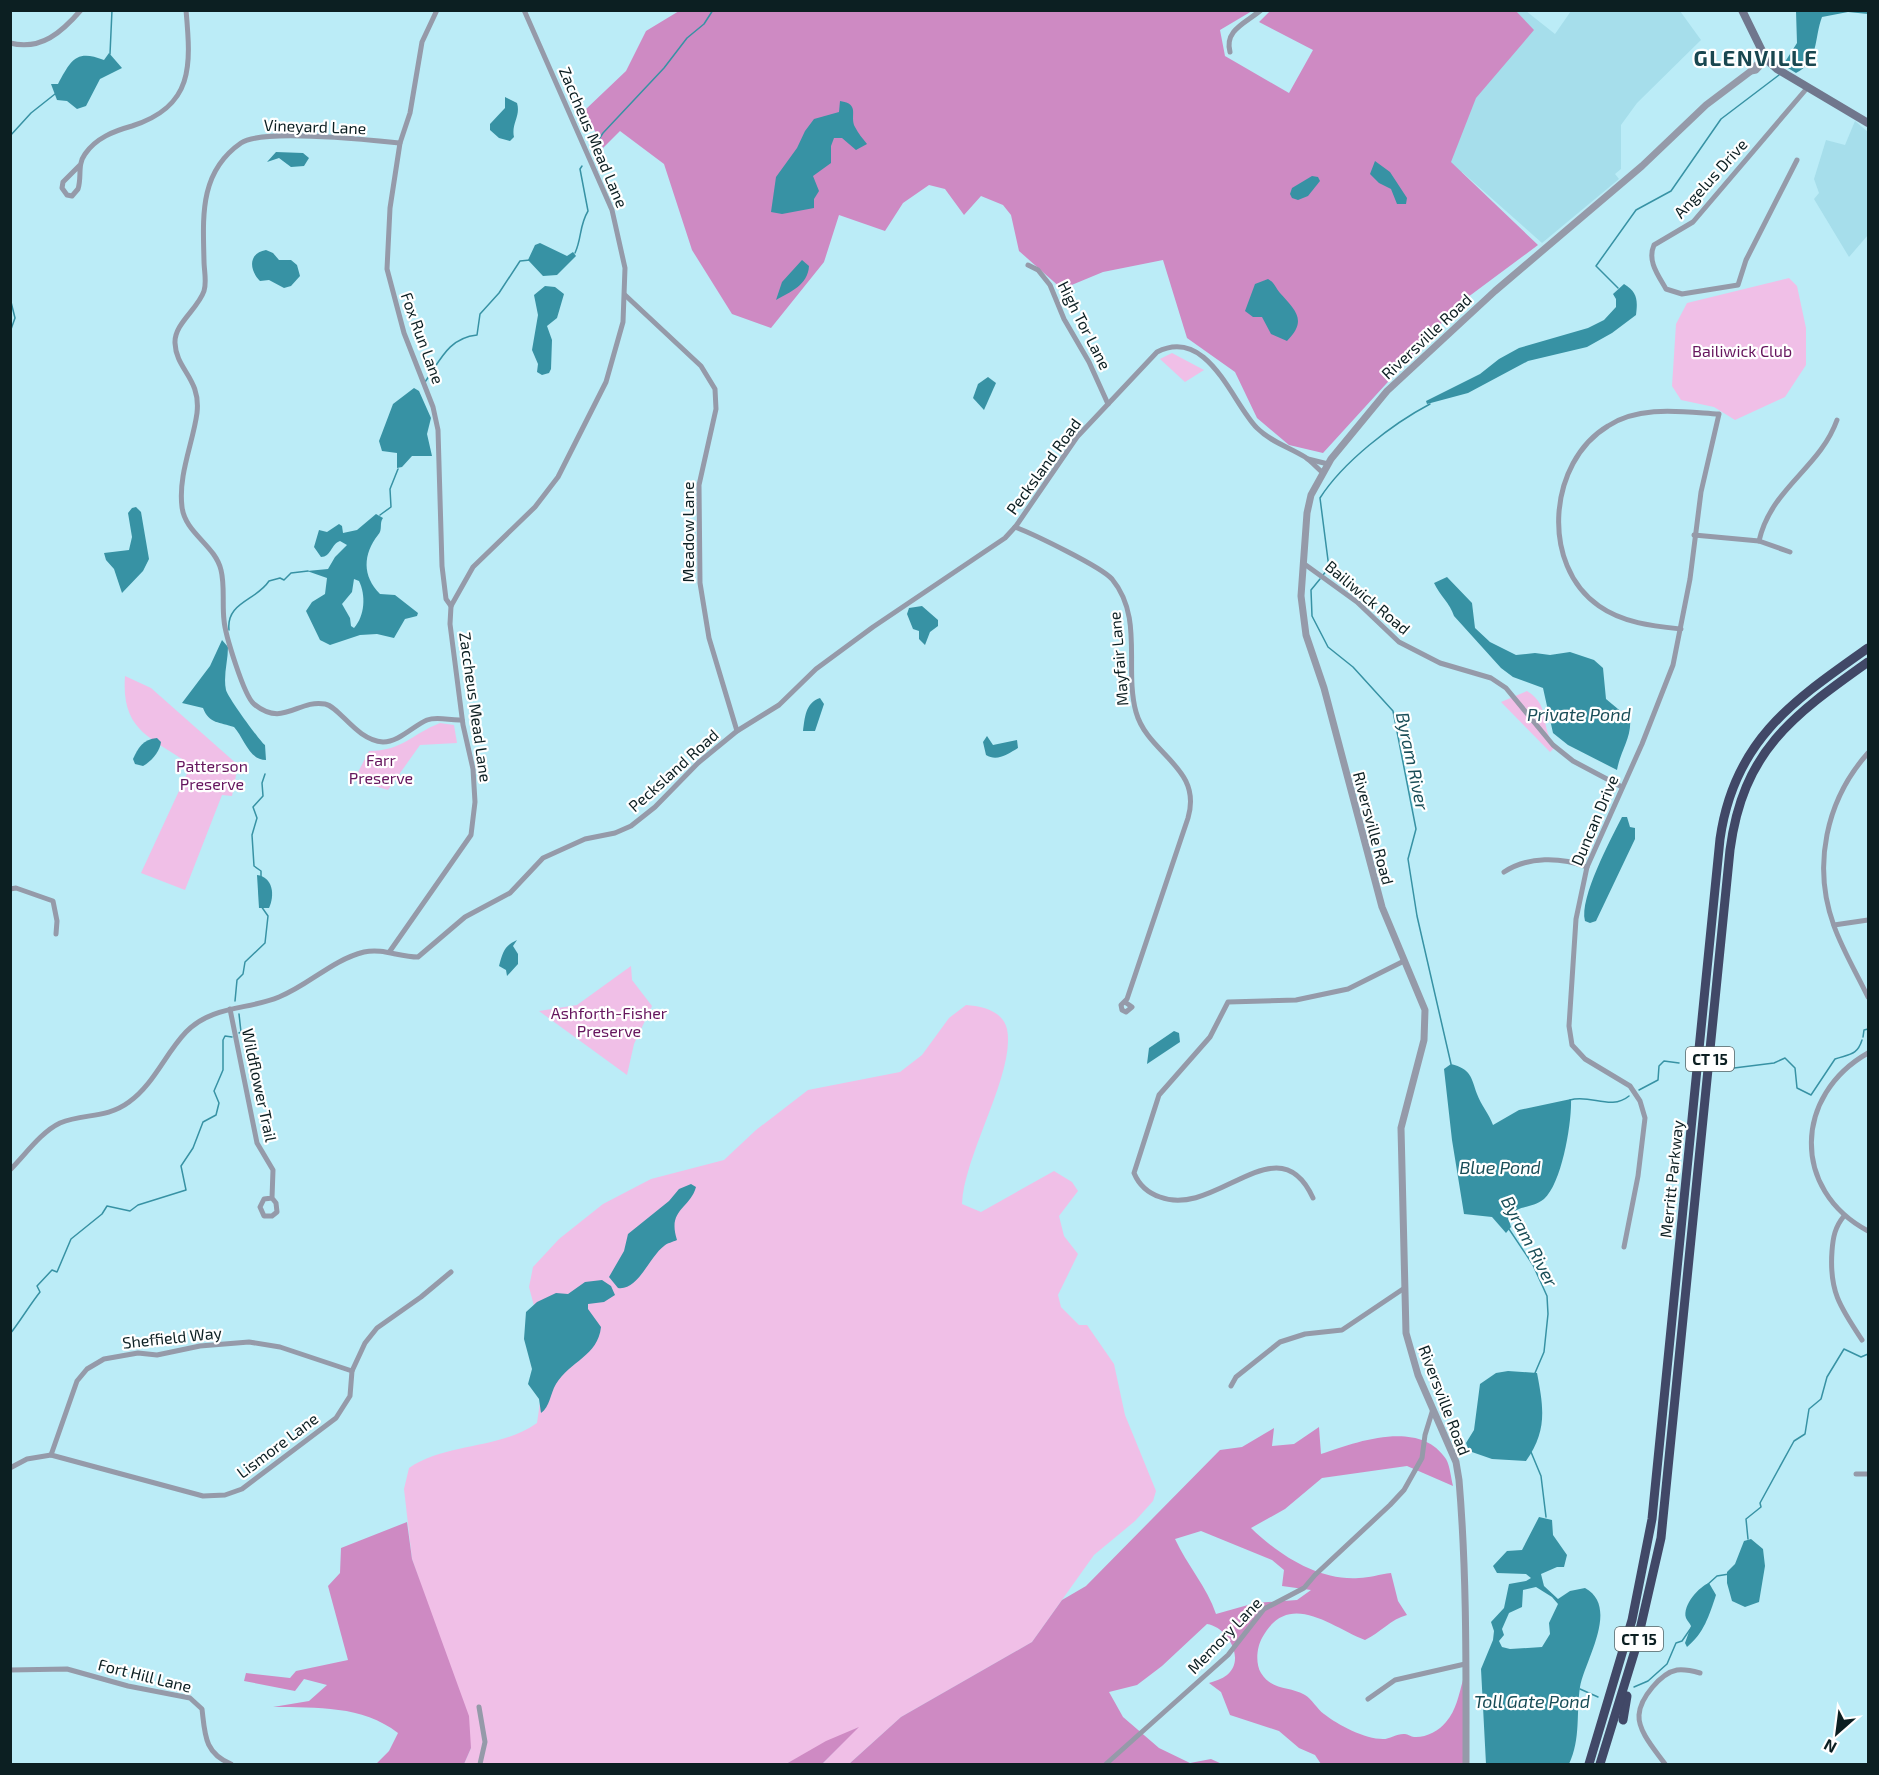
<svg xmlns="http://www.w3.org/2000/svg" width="1879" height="1775" font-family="'Exo 2',sans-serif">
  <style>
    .built { fill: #a6deeb }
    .green { fill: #f0bfe7 }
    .forest { fill: #ce8ac3; fill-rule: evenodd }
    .water { fill: #3792a4; fill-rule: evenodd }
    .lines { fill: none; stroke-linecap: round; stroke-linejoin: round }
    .stream { stroke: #3792a4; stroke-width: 1.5 }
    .minor { stroke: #959aa9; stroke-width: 5 }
    .tertiary { stroke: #959aa9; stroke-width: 7 }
    .secondary { stroke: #70778d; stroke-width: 8 }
    .motorway { stroke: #414867; stroke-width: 9 }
    .labels { text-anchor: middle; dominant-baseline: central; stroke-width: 4.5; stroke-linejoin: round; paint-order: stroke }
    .shield { fill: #fff; stroke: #556264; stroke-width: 1.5 }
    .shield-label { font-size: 15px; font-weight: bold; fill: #0c1f22 }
    .street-label { font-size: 16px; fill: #0c1f22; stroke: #fff }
    .park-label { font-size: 16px; fill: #65155d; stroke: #fff }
    .water-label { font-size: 18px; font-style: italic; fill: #1a4e58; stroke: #fff }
    .district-label { font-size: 22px; font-weight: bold; letter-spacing: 1.5px; fill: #194750; stroke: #fff }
  </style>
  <rect width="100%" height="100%" fill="#bbecf7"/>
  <g class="built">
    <polygon points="1466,11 1526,11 1555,34 1571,11 1680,11 1701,40 1637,103 1621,125 1621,169 1615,174 1619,179 1542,243 1462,172 1448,194 1414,116"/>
    <polygon points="1855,121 1868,132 1868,235 1849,257 1814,199 1819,193 1814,179 1826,140 1845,145"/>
  </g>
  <g class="green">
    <polygon points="1789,278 1797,286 1806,328 1806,365 1785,397 1735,420 1714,407 1681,400 1672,386 1676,324 1687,303"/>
    <polygon points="1172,353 1204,370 1185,382 1160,359"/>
    <path d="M125,676L151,688L238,765L232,796L222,795L185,890L141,873L191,765C151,737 121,731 125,676Z"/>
    <path d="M1527,691C1553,707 1538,728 1556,746L1550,752L1501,702Z"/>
    <path d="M440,723L454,725L457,743L420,745L388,790L354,780L369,751C402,751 412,734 440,723Z"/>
    <polygon points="631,966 632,980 652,1006 634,1044 627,1075 539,1011 577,1005"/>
    <path d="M966,1005C982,1006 1003,1011 1007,1029C1016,1072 964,1154 962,1204L981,1212L1054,1171L1072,1182L1078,1191L1059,1216L1064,1236L1078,1254L1058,1295L1061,1307L1079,1325H1087L1114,1364L1125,1415L1156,1491L1153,1501L1135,1521L1094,1555L1032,1642L901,1717L849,1764H822L857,1728L786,1764H464L471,1748L443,1650L412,1559L404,1489L409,1468C448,1442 499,1450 537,1423L542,1389L534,1306L529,1287L533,1267L559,1239L603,1204L651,1179L724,1160L756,1130L808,1090L900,1072L922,1055L949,1018Z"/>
  </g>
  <g class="forest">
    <polygon points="679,11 1252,11 1220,30 1225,56 1289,93 1313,50 1259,22 1270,11 1516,11 1534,30 1476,98 1451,162 1538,245 1460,303 1323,453 1289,445 1257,418 1235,372 1187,338 1163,260 1103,272 1062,289 1019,251 1011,215 1003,205 981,196 964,215 945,189 929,185 903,203 885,231 839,215 824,262 771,328 732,314 692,250 664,164 620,131 603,148 585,110 626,71 646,31"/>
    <path d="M1319,1427L1321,1454C1358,1441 1420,1419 1446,1459C1450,1466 1451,1478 1453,1486L1407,1466L1322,1478L1285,1509L1251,1528C1279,1555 1318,1581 1359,1578C1369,1578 1380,1574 1391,1573L1398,1601L1407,1615C1391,1619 1380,1633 1365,1640C1330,1626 1288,1589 1262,1638C1257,1647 1255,1663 1261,1673C1272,1691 1290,1686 1305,1695C1312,1699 1317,1709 1324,1714C1338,1725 1365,1739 1383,1739C1390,1739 1398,1733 1405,1734C1408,1734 1411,1737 1414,1737C1425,1738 1439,1731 1446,1722C1456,1711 1459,1694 1463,1680V1764H1321L1315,1755L1299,1748L1279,1731L1230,1715L1221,1692L1209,1683C1215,1681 1222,1679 1227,1675C1246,1660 1228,1627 1207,1624L1162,1666L1137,1685L1109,1692L1123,1717L1159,1748L1190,1763L1211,1759L1222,1764H849L901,1717L1032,1642L1062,1600L1086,1586L1220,1450L1242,1447L1274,1428L1272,1446L1294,1444ZM1201,1531L1272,1560L1284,1570L1282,1586L1311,1590L1297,1600L1255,1603L1216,1614C1207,1587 1187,1565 1175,1539Z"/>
    <path d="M407,1522L412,1559L469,1716L471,1748L464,1764H376L389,1751L398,1733C362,1705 317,1708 273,1707L309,1701L327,1685L304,1679L295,1691L244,1681L246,1673L290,1678L296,1671L348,1660L328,1586L340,1573L341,1548Z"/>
    <polygon points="859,1727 822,1764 786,1764 826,1741"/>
  </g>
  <g class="water">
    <path d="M1796,11L1868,10V14L1848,12L1822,17C1814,38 1819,62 1796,73L1783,65L1797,43Z"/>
    <path d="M109,53L122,68L100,79L86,106L77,109L67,101L57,100L51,84H58C71,60 76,49 104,60Z"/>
    <path d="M505,97L517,103C521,116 511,124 514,137L510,141L499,138L490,130V124L505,108Z"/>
    <path d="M840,101C861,104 849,116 855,127C858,133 863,139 867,144L856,150L842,138H834L831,146V163L813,176L819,191L814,199V208L782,214L771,212L776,177L797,148L805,131L814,119L839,112Z"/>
    <polygon points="276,152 303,153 309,158 304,166 291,167 279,158 267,162"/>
    <polygon points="1375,161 1390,172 1407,198 1406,204 1397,204 1391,189 1379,183 1370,174"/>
    <polygon points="1312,176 1318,177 1320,181 1308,196 1298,200 1292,198 1290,194 1292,188"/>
    <polygon points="540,243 567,256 573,252 576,256 557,275 543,276 528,260 535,245"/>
    <path d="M266,250L273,253L279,260H291L297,265L300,276L291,286L284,288L269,280L260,281C249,270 248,253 266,250Z"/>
    <path d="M802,260L809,266C808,285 790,292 776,300L782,282Z"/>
    <path d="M1268,279C1275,283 1275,287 1280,293C1295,310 1308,320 1287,341L1271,334L1262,317H1253L1245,311L1255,284Z"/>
    <path d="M1624,284C1637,292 1638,299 1636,315L1612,333L1587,347L1528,361L1468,393L1427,404L1426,401L1480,374L1499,359L1519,348L1588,328L1604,320L1616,307V299L1613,294Z"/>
    <polygon points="545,286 555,287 564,294 557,318 547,326 552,340 551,369 549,373 542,375 537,372 538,364 532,350 538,315 534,295"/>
    <polygon points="988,377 996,383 984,410 973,398 978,384"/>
    <polygon points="414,388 419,391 431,418 427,434 432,456 412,456 402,467 397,468 397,453 382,451 379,441 393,404"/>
    <polygon points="132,508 136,507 141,512 149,559 143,571 122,593 114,569 106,560 104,553 129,550 132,537 128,513"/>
    <path d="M376,514L383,518C379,523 383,530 378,535C363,554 362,576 380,594L395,595L418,613L417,616L405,619L394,638L377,634L360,635L330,645L320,640L306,611L312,602L325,594L327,578L307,571L328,569L335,557L347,545L340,541C331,544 331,557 321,557L314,547L319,530L327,532L339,524L342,526L343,533L357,530ZM354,579L359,581C366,595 365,616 354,628L351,626L350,618L342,604L352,592Z"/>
    <path d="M1447,577L1472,603L1475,628L1490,642L1516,655L1535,653L1550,655L1570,652L1594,660L1603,668L1606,699L1630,719C1632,737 1620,752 1617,770L1568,745L1553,733L1543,688L1513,677L1501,668L1454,616C1450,603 1440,596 1434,583Z"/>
    <polygon points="922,606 938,620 938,626 930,632 925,645 919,639 919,631 913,629 907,614 909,608"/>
    <path d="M222,640L228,647C228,661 223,676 226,690C227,696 261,743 265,745L266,760C249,760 244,738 234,727C220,722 209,724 203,708L182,703L210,666Z"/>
    <path d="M820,698L824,704L815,731H803C805,718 805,703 820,698Z"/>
    <path d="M987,736L993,745L1017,740L1018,748C1008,754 997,762 986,755L983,742Z"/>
    <path d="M157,738L161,742C160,751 152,761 143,766L135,764L133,759C138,748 143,739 157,738Z"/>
    <path d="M1622,817H1627L1630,827L1635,828V839L1596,921L1590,923L1585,921C1579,898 1611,839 1622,817Z"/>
    <path d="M257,875C273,877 275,895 269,908H259Z"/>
    <path d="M517,940L513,946L518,954V964L507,976L506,970L499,966C503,952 504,946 517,940Z"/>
    <polygon points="1174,1031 1179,1033 1180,1042 1147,1064 1149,1048"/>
    <path d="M1451,1064C1471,1069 1471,1077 1477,1094C1481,1105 1489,1114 1493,1125L1519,1110L1571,1099C1572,1122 1562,1183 1544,1199C1532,1209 1519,1204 1508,1217L1511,1227L1506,1233L1492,1217L1464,1214L1452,1140L1444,1069Z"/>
    <path d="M691,1184L696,1187C690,1209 667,1209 677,1240C673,1242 667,1243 664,1246C650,1256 638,1291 618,1288L609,1277L624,1251L628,1234L669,1201L679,1189Z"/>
    <path d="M602,1280L611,1286L615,1295L604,1302L588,1304V1309L601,1327C598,1356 570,1361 556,1384C550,1394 550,1407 541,1413L539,1399L528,1384L532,1369L524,1339L526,1312L537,1302L556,1293L568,1294L585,1282Z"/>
    <path d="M1508,1371L1537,1373C1544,1409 1547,1431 1526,1461L1492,1459L1469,1451L1466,1443L1474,1430L1480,1384L1496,1373Z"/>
    <path d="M1539,1517L1552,1520L1553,1535L1567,1555L1564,1567H1557L1541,1574L1544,1586L1558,1599L1570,1591L1585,1588C1620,1607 1585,1660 1580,1687C1576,1713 1581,1739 1569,1764H1486L1481,1669L1493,1640L1494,1631L1491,1622L1504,1608L1509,1584L1526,1581L1531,1578L1526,1574L1497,1573L1493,1566L1507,1551L1522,1550ZM1536,1587L1552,1597L1558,1604L1549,1623L1550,1634L1542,1647L1510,1649L1502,1647L1499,1641L1504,1635L1502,1629L1509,1613L1522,1607L1523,1590Z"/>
    <polygon points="1751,1539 1763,1549 1765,1566 1759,1602 1745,1607 1732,1601 1727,1583 1727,1572 1735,1564 1744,1541"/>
    <path d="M1709,1583L1716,1595C1709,1616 1704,1633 1687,1647L1685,1643L1691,1626C1690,1623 1687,1621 1686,1618C1682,1605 1700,1586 1709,1583Z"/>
  </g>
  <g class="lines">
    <g class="stream">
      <polyline points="110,54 112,10"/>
      <polyline points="10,136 31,113 55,94"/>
      <polyline points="594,147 603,133 664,68 687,38 704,24 713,10"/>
      <path d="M575,253C582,238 579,226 588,211L580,169L582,166"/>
      <polyline points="1618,288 1596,266 1636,210 1671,191 1721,119 1779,75"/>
      <polyline points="10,298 15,318 10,332"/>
      <path d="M425,382C440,361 448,338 477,335L480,314L499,293L520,261L530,260"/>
      <polyline points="380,515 391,507 390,489 398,469"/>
      <path d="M1323,575L1329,568L1320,498C1343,462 1392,424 1430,404"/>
      <polyline points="1320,579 1311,590 1312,616 1328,647 1353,667 1393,711 1416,829 1408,859 1417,916 1451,1064"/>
      <path d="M229,630C226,602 256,601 269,581L280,578L284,580L291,573L308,571"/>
      <polyline points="261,878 261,871 254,866 252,835 257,818 253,807 263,796 262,783 265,774"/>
      <polyline points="235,1001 237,980 243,974 245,962 265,943 268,916 261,906"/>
      <polyline points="239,1014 241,1032 239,1033"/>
      <polyline points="1863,1037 1864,1030 1868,1029"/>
      <path d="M1726,1069L1774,1063L1785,1058L1795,1068L1797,1088L1811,1095L1835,1059C1849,1054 1857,1056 1862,1040"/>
      <polyline points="1639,1090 1658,1080 1659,1066 1664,1061 1679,1063"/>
      <path d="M1570,1100C1591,1094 1611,1111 1629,1096"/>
      <polyline points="1509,1229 1533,1265 1547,1296 1548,1314 1544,1352 1535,1373"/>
      <path d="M10,1334C21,1320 29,1306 40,1292L37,1286L52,1270L57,1272L71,1239L102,1214L107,1206L130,1211L138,1205L186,1190L181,1166L193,1148L203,1122L216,1115L219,1103L214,1091L223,1070V1040L225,1036L232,1037"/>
      <polyline points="1531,1452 1541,1476 1546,1517"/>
      <polyline points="1748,1539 1746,1519 1761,1507 1760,1503 1794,1441 1805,1434 1809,1409 1821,1399 1827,1377 1844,1349 1861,1357 1868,1354"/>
      <polyline points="1707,1585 1717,1576 1729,1574"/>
      <polyline points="1634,1687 1648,1681 1667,1664 1676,1643 1682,1641 1691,1628"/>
      <polyline points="1580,1689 1598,1697"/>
    </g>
    <g class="minor">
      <polyline points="437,10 422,42 410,113 400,143 390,208 387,269 404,333 433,407 438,430 442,566 446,599 451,606"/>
      <path d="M10,43C41,51 62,32 81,10"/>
      <path d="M1230,52C1224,30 1246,23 1261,10"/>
      <path d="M400,143C369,140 263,128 241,143C199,172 203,217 204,261C204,270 207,282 204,291C198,309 174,324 175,343C176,370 201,378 197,413C193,443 178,475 182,507C185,533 215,545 221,570C225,586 222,604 224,620C225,634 244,696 254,704C283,728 298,699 325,704C340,707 356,740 383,742C399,742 413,726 427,720C438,716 451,721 462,720"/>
      <path d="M1797,160L1746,260L1738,285L1682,294L1666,289C1658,275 1647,261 1654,245L1693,222L1808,87"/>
      <path d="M80,165L63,182L62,188L67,195L72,196L78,189C82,177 77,165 85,154C96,138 114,131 132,126C194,106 191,66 186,10"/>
      <polyline points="1028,265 1038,270 1050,285 1064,319 1089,362 1108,404"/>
      <polyline points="625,295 701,366 715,389 716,409 699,485 700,583 709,638 737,731"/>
      <polyline points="1308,459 1328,464"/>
      <path d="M1015,527C1033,534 1100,566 1112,579C1144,618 1124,668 1136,712C1148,755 1203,767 1188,818L1127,999L1121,1005L1122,1010L1126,1012L1132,1007L1125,1002"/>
      <polyline points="1694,535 1759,541 1790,552"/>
      <path d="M1759,541C1771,488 1820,468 1837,420"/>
      <polyline points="1303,563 1357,602 1399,642 1440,663 1491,678 1506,688 1553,745 1573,761 1622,787"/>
      <path d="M1868,753C1826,800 1812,866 1834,926C1843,951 1857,974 1868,997"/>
      <path d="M1504,872C1528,856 1561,857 1587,867"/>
      <polyline points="10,889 16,888 53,901 57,921 56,934"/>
      <polyline points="1834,925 1868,920"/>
      <polyline points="390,951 471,835 475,802 473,769 463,725 450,624 451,606 473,567 535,507 558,477 606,382 623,322 625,268 612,210 524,10"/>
      <polyline points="230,1009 257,1143 273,1170 272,1198 264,1199 260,1207 264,1216 272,1216 277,1212 276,1203 272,1198"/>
      <path d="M1868,1053C1794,1095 1791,1190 1868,1231"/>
      <path d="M10,1170C25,1155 41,1132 60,1123C84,1113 106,1119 129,1102C154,1084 165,1054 186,1032C212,1005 249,1010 279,997C309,985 332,960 364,952C383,948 399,957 418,957L465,917L510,893L543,858L585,839L615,833L631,826L655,807L698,763L737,731L779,705L816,669L873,627L1005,538L1016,526L1077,437L1157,352C1208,326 1232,403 1257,428C1271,442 1289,447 1305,457C1311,461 1316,467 1322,472"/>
      <path d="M1313,1198C1278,1121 1216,1219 1160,1197C1148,1193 1139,1185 1134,1173L1159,1095L1210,1037L1228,1002L1296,1000L1348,989L1404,961"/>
      <path d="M1844,1216C1835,1227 1833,1237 1832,1251C1829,1291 1840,1307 1862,1340"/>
      <path d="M1624,1247L1638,1176L1645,1118L1640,1101L1630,1086L1585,1059L1572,1045L1569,1026L1576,919L1587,867L1642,744L1673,665L1690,579L1701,492L1719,414C1683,412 1640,405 1608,426C1548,462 1540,565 1599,606C1623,623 1653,626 1681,629"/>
      <polyline points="1231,1386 1236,1377 1280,1342 1305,1334 1342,1330 1403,1289"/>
      <polyline points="51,1455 77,1381 87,1369 104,1359 138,1353 157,1355 200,1346 249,1342 280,1347 352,1371"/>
      <polyline points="10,1468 27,1459 51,1455 203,1496 225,1495 242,1489 336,1418 350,1396 352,1371 365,1343 377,1328 421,1297 451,1272"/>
      <polyline points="1856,1474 1868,1474"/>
      <path d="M10,1670L67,1669L128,1686L190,1698L202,1709C205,1734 204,1753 231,1764"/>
      <polyline points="1368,1699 1395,1680 1465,1664"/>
      <polyline points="479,1707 485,1742 480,1764"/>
      <polyline points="1106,1764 1228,1655 1264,1609 1304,1588 1315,1575 1390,1505 1404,1490 1422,1458 1425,1435 1433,1409"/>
      <path d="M1665,1764C1656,1751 1638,1732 1639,1715C1640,1698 1661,1673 1677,1670C1685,1669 1693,1671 1700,1673"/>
    </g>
    <g class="tertiary">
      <polyline points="1751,71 1761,60 1766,59"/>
      <path d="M1466,1764C1466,1669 1467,1575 1459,1480L1456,1462L1418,1375L1406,1333L1401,1128L1424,1040L1425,1010L1382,907L1324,688L1306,635L1301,596L1307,513L1311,495L1331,459L1387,391L1495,291L1642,166L1706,105L1751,71L1756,70L1766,59"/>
    </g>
    <polyline class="secondary" points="1742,10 1766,59 1777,69 1868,123"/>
    <g class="motorway">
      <polyline points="1623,1720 1627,1696"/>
      <path d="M1589,1764L1632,1620L1652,1519L1720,839C1734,740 1793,701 1868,648"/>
      <path d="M1600,1764L1636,1647L1661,1538L1730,850C1743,751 1792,716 1868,662"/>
    </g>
  </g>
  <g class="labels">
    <g class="shield">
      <rect x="1686" y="1047" width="48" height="24" rx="4.5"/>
      <rect x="1615" y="1627" width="48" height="24" rx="4.5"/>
    </g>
    <g class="shield-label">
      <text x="1710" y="1059">CT 15</text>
      <text x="1639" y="1639">CT 15</text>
    </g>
    <g class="street-label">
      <text transform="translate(315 126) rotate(2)">Vineyard Lane</text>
      <text transform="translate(594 137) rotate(67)">Zaccheus Mead Lane</text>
      <text transform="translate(1710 178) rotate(-48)">Angelus Drive</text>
      <text transform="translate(1085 325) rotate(63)">High Tor Lane</text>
      <text transform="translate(1426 336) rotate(-43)">Riversville Road</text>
      <text transform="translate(423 338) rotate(70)">Fox Run Lane</text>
      <text transform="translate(1043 466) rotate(-54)">Pecksland Road</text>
      <text transform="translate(687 532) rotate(-90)">Meadow Lane</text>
      <text transform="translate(1368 597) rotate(40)">Bailiwick Road</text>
      <text transform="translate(1118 659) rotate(-95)">Mayfair Lane</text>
      <text transform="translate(476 707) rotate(82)">Zaccheus Mead Lane</text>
      <text transform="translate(673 770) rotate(-42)">Pecksland Road</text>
      <text transform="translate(1594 820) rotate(-67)">Duncan Drive</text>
      <text transform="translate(1374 828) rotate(75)">Riversville Road</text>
      <text transform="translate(260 1085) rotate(78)">Wildflower Trail</text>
      <text transform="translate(1671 1179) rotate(-84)">Merritt Parkway</text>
      <text transform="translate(172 1337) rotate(-6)">Sheffield Way</text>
      <text transform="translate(1445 1400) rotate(69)">Riversville Road</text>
      <text transform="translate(277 1445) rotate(-37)">Lismore Lane</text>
      <text transform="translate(1224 1635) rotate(-46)">Memory Lane</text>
      <text transform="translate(145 1675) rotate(14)">Fort Hill Lane</text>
    </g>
    <g class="park-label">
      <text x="1742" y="350">Bailiwick Club</text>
      <text x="381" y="759">Farr<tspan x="381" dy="18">Preserve</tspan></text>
      <text x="212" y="765">Patterson<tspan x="212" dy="18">Preserve</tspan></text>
      <text x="609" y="1012">Ashforth-Fisher<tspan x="609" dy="18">Preserve</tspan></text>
    </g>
    <g class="water-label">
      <text x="1579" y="714">Private Pond</text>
      <text transform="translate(1413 761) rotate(78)">Byram River</text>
      <text x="1500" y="1167">Blue Pond</text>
      <text transform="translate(1530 1241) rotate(62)">Byram River</text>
      <text x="1532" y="1701">Toll Gate Pond</text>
    </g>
    <g class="district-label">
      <text x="1756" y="57">GLENVILLE</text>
    </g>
  </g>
  <rect width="1879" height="1775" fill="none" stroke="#0c1f22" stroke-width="24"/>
  <g transform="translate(1837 1733) rotate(208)" stroke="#ffffff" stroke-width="4.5" paint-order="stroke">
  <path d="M0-4.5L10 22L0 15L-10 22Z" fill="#0c1f22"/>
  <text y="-9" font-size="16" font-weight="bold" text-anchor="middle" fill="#0c1f22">N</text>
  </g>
</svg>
